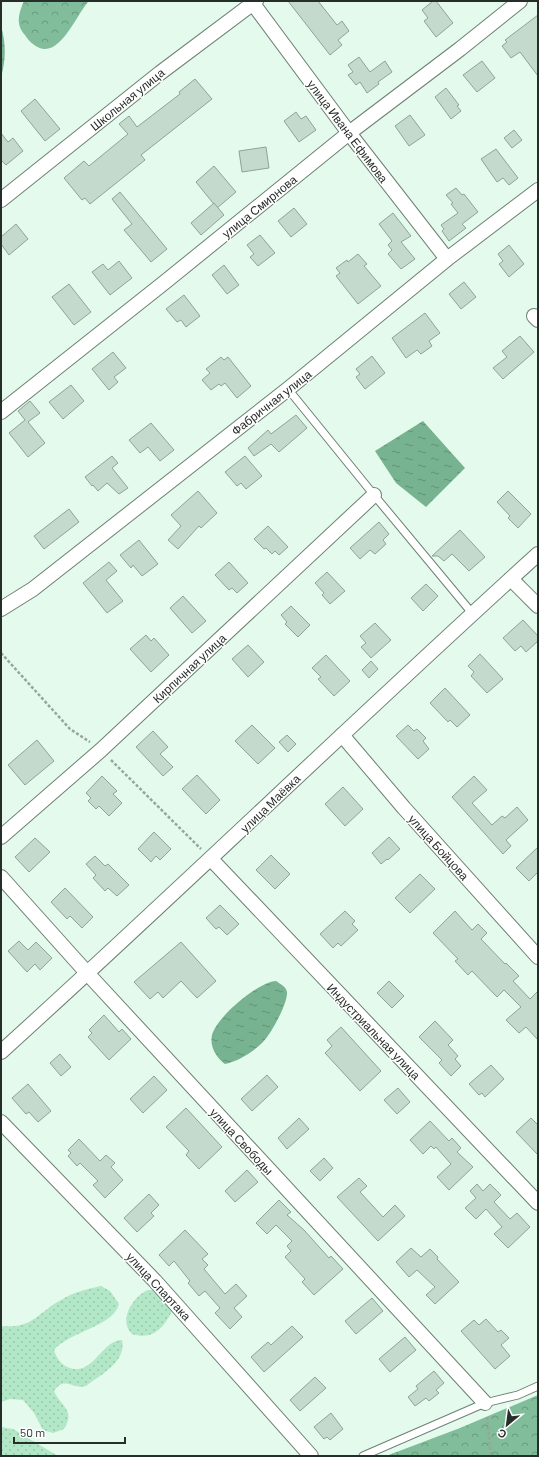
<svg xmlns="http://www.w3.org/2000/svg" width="539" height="1457" font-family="Barlow,sans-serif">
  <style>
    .grass { fill: url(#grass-dots) }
    .forest { fill: url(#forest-crowns) }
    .water { fill: url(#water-ripples) }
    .building { fill: #c4dacc; stroke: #8fa396 }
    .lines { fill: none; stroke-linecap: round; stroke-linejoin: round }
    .lane-casing { stroke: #6c8074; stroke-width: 9 }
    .street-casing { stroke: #6c8074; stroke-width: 16 }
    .path { stroke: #96a69c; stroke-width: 2.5; stroke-dasharray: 3 2; stroke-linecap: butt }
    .lane { stroke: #fff; stroke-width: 7 }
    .street { stroke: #fff; stroke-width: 14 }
    .labels { text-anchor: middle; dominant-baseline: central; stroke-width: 3; stroke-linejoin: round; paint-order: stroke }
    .street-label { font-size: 12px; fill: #262e29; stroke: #fff }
  </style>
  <defs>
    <pattern id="grass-dots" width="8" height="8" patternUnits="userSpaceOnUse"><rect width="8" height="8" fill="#b2e8c7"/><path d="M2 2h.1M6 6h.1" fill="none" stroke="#99c7ab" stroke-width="1.8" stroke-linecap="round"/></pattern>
    <pattern id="forest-crowns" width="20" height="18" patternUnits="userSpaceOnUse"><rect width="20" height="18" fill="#81bd9a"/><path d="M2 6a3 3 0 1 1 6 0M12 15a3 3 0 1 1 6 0" fill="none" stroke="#699a7e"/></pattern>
    <pattern id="water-ripples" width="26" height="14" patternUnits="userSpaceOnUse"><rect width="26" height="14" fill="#77b390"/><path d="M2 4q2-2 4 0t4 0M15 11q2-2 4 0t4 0" fill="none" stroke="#619276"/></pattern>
  </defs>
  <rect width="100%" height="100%" fill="#e4faec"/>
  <g class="grass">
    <path d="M101,1286L110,1291L119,1304C113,1327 70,1331 54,1350C57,1359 61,1365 70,1368C93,1376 102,1340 122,1340C127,1362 100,1375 86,1386C73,1390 65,1375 54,1391C61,1407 76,1410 64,1429L53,1433L43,1430L34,1413L23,1400L10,1399L1,1402V1326C33,1329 37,1313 61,1300C74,1292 87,1289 101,1286Z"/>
    <path d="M148,1290H155L173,1309C165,1326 154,1341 132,1334C130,1332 128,1329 127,1326C123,1312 136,1295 148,1290Z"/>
    <polygon points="1,1427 13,1429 58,1456 1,1456"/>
  </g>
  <g class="forest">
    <path d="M24,1H89C76,14 58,65 33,44C30,42 27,38 25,35C15,24 19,13 24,1Z"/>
    <polygon points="538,1395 538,1456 386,1456 460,1428"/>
  </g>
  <g class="water">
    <path d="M1,26C6,43 6,60 1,77Z"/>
    <polygon points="423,421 465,468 426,507 396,483 375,451"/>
    <path d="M276,981C280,984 286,986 287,992C288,1003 271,1034 263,1042C253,1052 239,1061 225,1064C216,1057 208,1045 213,1032C220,1015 258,982 276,981Z"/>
  </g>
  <g class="building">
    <polygon points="288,1 318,1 337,25 342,21 349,31 338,40 342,45 330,55"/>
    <polygon points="433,1 436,1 453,23 436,37 424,21 428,18 422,10"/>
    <polygon points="538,15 538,76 520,52 511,58 502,46 507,42 505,40"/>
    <polygon points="359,57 370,72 385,61 392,72 378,82 379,84 367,93 360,82 356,85 348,75 353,72 348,65"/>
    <polygon points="482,61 495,78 477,92 463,75"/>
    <polygon points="195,79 212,99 141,155 145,160 90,204 85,198 82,200 64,178 84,161 89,166 128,134 119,124 129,116 137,127 180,94 179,92"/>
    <polygon points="446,88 459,105 457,106 461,111 451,119 435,97"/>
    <polygon points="35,99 60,129 45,141 21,111"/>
    <polygon points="296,112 301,119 306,116 316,130 299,142 284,121"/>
    <polygon points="410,115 425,135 409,146 395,126"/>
    <polygon points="514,130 522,140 512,148 504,138"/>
    <polygon points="1,133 8,142 13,138 23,151 6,165 1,160"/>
    <polygon points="266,147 269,168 242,172 239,151"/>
    <polygon points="496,149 518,178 509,185 503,178 497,182 481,159"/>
    <polygon points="214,166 236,192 217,208 196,182"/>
    <polygon points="456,188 462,195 464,194 478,212 462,224 466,228 449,241 442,231 444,229 441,225 458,213 451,204 453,203 446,195"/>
    <polygon points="120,192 167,249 151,262 124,230 132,224 112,199"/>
    <polygon points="214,203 224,215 201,235 191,223"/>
    <polygon points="294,208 307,224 291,237 278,221"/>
    <polygon points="393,213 411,236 401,242 415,259 401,269 388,254 392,250 388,245 392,241 379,224"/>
    <polygon points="16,224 28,239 9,255 1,244 1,237"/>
    <polygon points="260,235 275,253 258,266 250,257 254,254 247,245"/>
    <polygon points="509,245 524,264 509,277 499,264 503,261 498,254"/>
    <polygon points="358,254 367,264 364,266 381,286 358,304 336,276 340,273 336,268 347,260 348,262"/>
    <polygon points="119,261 132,278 110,295 92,272 103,264 108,270"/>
    <polygon points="224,265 239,285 227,294 212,275"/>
    <polygon points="464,282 476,297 461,309 449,294"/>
    <polygon points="69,284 91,312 74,325 52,297"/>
    <polygon points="184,295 200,316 186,327 181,320 177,322 166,309"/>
    <polygon points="425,313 440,333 429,341 432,346 421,354 417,350 406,358 392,338"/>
    <polygon points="520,336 534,352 503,379 493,368 507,357 502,351"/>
    <polygon points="113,352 126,368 114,377 118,382 109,390 92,369"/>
    <polygon points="372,356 385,373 365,389 356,377 360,374 356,369"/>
    <polygon points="221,357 224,360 228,357 251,386 237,398 225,383 221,386 219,384 211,390 202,380 210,373 206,369"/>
    <polygon points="71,385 84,401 63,419 49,402"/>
    <polygon points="30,401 40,413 28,422 45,443 28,457 9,433 25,420 18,411"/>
    <polygon points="296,415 307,428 279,452 271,444 254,456 248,448 268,430 271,434"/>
    <polygon points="151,423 174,450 160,461 148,447 140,453 129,440"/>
    <polygon points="112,456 118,463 112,468 128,488 119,494 107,483 98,491 93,485 92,486 85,477"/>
    <polygon points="245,456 262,476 246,489 241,483 237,486 225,472"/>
    <polygon points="198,491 217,513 201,528 199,526 178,549 168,540 181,526 171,515"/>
    <polygon points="508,491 531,514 518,528 508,518 510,516 497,502"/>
    <polygon points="69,509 79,522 44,549 34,536"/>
    <polygon points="379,522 389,534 383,540 386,544 375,554 370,550 360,559 350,548"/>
    <polygon points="268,526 288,547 279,555 275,551 272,554 266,548 264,549 254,539"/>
    <polygon points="460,530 485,557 469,571 452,554 444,561 438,556 432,556"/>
    <polygon points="139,540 158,564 142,576 133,565 131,568 120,555"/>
    <polygon points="109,562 117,571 106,580 123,601 107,613 83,583"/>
    <polygon points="229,562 248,583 237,593 232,588 229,590 215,575"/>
    <polygon points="327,572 345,591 330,604 322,595 324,593 315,583"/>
    <polygon points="426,584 438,596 423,611 411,598"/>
    <polygon points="183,596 206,621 192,633 170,608"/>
    <polygon points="291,606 310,625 298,637 285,624 287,622 281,615"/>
    <polygon points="523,620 538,636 538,641 526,652 521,646 515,651 503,638"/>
    <polygon points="375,623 391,640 371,658 361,647 366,643 360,636"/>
    <polygon points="146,635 151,641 154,638 169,655 151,672 130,649"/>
    <polygon points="248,645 264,662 248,677 232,659"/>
    <polygon points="480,654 503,679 487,693 471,676 474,672 468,666"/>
    <polygon points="326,655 350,681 334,696 318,679 321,677 312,668"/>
    <polygon points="371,661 378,669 369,678 362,670"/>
    <polygon points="445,688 470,715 457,727 450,720 448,722 430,703"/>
    <polygon points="252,725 275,748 258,764 235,741"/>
    <polygon points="408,725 414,731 417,729 426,738 423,741 429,749 418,759 396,736"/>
    <polygon points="153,731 168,747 160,754 173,767 163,776 136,747"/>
    <polygon points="287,735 296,744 288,752 279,742"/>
    <polygon points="37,740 54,761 25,785 8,765"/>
    <polygon points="197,775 220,800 206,814 182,789"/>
    <polygon points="102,776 117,791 113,794 122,803 109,816 99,806 96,809 88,801 91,798 86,793"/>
    <polygon points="474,776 487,790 472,803 492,825 502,816 505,818 517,807 528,820 506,840 511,846 503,854 452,797"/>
    <polygon points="343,787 363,809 345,826 325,804"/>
    <polygon points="154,832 171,849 160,860 156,856 151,862 138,849"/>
    <polygon points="389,837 400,849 388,860 387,859 381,864 372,853"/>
    <polygon points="35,838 50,852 29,872 15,857"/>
    <polygon points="538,847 538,872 529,881 516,868"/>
    <polygon points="271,855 290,874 275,889 256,870"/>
    <polygon points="95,856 105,866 108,864 129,885 117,896 108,888 105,891 93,878 96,875 86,864"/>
    <polygon points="420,874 435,889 410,913 395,898"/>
    <polygon points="65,888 93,917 82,928 70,916 67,919 51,902"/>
    <polygon points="220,905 239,924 227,935 219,927 216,929 206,918"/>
    <polygon points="345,911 355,921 352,924 358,930 341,946 338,943 333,948 320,934"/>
    <polygon points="455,911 472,930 478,924 487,933 481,939 505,964 506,963 519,976 513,981 530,999 538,991 538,1040 526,1027 519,1033 506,1020 521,1007 504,990 497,997 472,971 468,975 455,961 458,959 433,933"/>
    <polygon points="19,941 28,950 36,942 52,958 40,970 35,964 27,972 8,951"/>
    <polygon points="181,942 216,981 197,998 181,981 163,998 158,992 150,999 134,982"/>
    <polygon points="389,981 404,996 392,1008 377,993"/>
    <polygon points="104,1015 119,1032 122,1029 131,1039 109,1060 88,1037 92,1033 89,1030"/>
    <polygon points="435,1021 453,1040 448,1045 458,1056 455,1059 461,1066 451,1076 439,1063 442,1060 419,1037"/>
    <polygon points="341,1027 381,1071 360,1091 325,1053 332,1046 327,1040"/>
    <polygon points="60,1054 71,1067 61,1076 50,1063"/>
    <polygon points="491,1065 504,1079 485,1097 482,1093 479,1095 469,1084"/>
    <polygon points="267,1075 278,1087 252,1111 241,1099"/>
    <polygon points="154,1076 167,1090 143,1113 130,1099"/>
    <polygon points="28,1084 51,1111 38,1122 29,1112 26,1114 12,1098"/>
    <polygon points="398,1088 410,1102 397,1114 384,1100"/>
    <polygon points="186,1108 222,1147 199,1169 186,1155 189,1151 166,1127"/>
    <polygon points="299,1118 309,1129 287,1149 278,1138"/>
    <polygon points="531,1118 538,1125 538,1155 516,1132"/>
    <polygon points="430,1121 449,1141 452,1138 461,1148 457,1152 473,1167 449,1190 437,1177 451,1164 436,1147 434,1149 431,1146 423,1154 410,1140"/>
    <polygon points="79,1139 100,1161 106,1155 115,1163 111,1167 123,1180 105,1198 93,1185 98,1181 80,1163 77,1166 68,1156 71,1153 68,1150"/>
    <polygon points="324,1158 333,1168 320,1181 310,1171"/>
    <polygon points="247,1170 258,1182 235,1202 225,1191"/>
    <polygon points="359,1178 367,1186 360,1192 383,1217 395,1205 405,1216 378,1241 337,1197"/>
    <polygon points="477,1184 483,1191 490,1184 501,1195 494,1202 510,1219 517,1213 530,1227 508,1248 494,1234 502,1227 486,1209 476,1219 465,1208 476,1198 470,1191"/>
    <polygon points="149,1194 159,1205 151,1213 154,1216 137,1232 124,1218"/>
    <polygon points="279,1200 291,1212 287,1215 304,1230 329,1258 331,1256 343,1269 314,1295 302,1282 305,1279 285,1257 291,1251 287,1246 292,1241 276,1225 267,1234 256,1223"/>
    <polygon points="185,1230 208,1254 202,1259 208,1265 204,1269 225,1294 236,1284 247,1296 234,1308 242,1317 230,1329 215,1313 220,1308 205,1291 199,1296 188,1283 190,1281 174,1261 169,1266 159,1255"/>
    <polygon points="411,1248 421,1257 430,1249 438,1257 437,1259 459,1282 435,1304 426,1295 435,1287 417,1270 409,1277 396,1262"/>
    <polygon points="372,1298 383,1311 356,1334 345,1321"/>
    <polygon points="486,1319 498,1332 501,1330 509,1338 501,1345 510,1356 495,1369 461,1331 474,1320 479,1325"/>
    <polygon points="292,1326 303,1337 264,1372 251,1357 268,1342 271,1345"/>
    <polygon points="405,1337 416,1350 390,1372 379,1359"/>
    <polygon points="434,1371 444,1383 436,1390 439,1393 429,1401 426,1398 415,1406 408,1397 418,1389 416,1386"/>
    <polygon points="315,1377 326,1388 300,1411 290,1400"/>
    <polygon points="331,1413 343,1429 330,1440 327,1437 324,1439 314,1427"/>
  </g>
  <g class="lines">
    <g class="lane-casing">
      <g id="lane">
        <polyline points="288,389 374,495 472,613"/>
        <polyline points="363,1456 485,1403 518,1395 538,1386"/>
      </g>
    </g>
    <g class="street-casing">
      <g id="street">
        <polyline points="251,1 349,133 447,259"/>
        <polyline points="1,200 160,73 256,1"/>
        <polyline points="534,316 538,320"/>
        <polyline points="1,412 165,282 349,133 460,49 520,1"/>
        <polyline points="511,579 538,606"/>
        <polyline points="1,609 33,589 288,389 447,259 538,190"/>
        <polyline points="342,735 404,808 538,957"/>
        <polyline points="1,837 101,750 374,495"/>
        <polyline points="211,859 538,1203"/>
        <polyline points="1,877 88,974 485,1403"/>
        <path d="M1,1052C182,888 357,718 538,554"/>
        <polyline points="1,1122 155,1281 311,1456"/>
      </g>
    </g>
    <g class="path">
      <polyline points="1,653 70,729 90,742"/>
      <polyline points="111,760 201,849"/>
      <polyline points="487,1417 491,1456"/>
    </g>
    <use href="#lane" class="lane"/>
    <use href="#street" class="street"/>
  </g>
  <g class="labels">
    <g class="street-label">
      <text transform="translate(127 99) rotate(-39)">Школьная улица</text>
      <text transform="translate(348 131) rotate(53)">улица Ивана Ефимова</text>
      <text transform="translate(259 206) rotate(-39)">улица Смирнова</text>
      <text transform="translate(271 402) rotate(-38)">Фабричная улица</text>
      <text transform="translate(189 668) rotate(-43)">Кирпичная улица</text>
      <text transform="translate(270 803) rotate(-44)">улица Маёвка</text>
      <text transform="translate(439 847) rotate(48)">улица Бойцова</text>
      <text transform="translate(374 1031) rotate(46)">Индустриальная улица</text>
      <text transform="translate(242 1141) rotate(47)">улица Свободы</text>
      <text transform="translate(159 1286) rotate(47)">улица Спартака</text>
    </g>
  </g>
  <rect width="539" height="1457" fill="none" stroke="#262e29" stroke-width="4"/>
  <g transform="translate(507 1425) rotate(209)" stroke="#ffffff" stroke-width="3" paint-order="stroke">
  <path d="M0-3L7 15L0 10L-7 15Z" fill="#262e29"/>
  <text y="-6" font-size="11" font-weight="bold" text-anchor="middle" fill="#262e29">С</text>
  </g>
  <path d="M14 1437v6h111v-6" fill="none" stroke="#262e29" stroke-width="2"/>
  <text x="20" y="1437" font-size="12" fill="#262e29" stroke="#ffffff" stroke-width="3" paint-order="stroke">50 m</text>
</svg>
